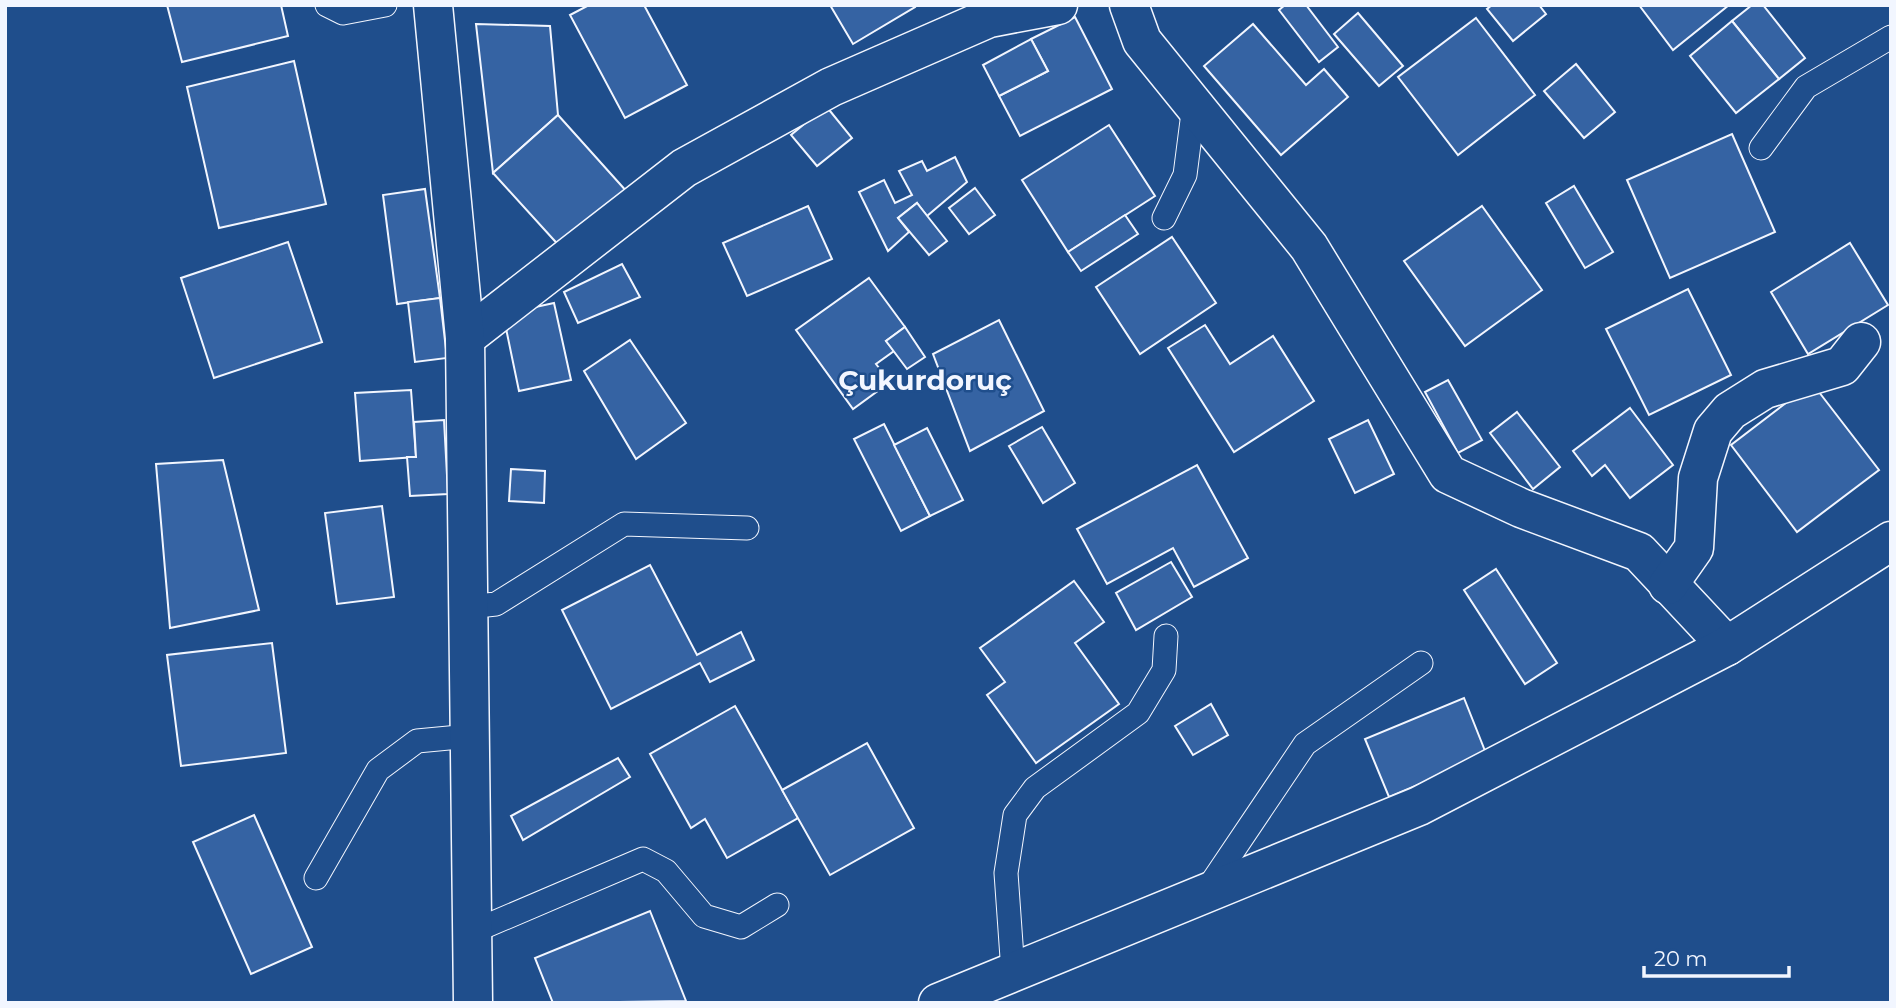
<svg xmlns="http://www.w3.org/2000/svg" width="1896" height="1008" font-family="Montserrat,sans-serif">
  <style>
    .building { fill: #3563a3; stroke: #f2f6ff; stroke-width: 2 }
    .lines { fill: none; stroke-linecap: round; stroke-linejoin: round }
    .service-casing { stroke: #f2f6ff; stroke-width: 25 }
    .minor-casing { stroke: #f2f6ff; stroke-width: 41 }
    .tertiary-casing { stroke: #f2f6ff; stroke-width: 41 }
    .service { stroke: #1f4e8c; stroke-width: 23 }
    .minor { stroke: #1f4e8c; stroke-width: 38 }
    .tertiary { stroke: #1f4e8c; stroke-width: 38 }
    .labels { text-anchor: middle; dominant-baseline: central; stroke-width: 5; stroke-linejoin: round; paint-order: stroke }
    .quarter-label { font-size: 28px; font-weight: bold; fill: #f2f6ff; stroke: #1f4e8c }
  </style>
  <rect width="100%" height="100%" fill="#1f4e8c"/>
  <g class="building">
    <polygon points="167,5 281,5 288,36 182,62"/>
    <polygon points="589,5 644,5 687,85 625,118 570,15"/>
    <polygon points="830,5 914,5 915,7 853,44"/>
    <polygon points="1285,5 1306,5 1338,47 1319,62 1279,10"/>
    <polygon points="1492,5 1539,5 1546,14 1513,41 1487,9"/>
    <polygon points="1639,5 1729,5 1673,50"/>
    <polygon points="1752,5 1763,5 1805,58 1779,79 1732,21"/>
    <polygon points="1358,13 1403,66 1379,86 1334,34"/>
    <polygon points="1075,17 1112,89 1020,136 999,96 1048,71 1031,39"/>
    <polygon points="1476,18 1535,95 1458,155 1398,77"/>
    <polygon points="1732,21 1779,79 1736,113 1690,56"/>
    <polygon points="476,24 550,26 558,115 493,173"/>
    <polygon points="1253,24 1306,85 1324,69 1348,97 1281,155 1204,66"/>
    <polygon points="1031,39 1048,71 999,96 983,65"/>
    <polygon points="294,61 326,204 219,228 187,87"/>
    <polygon points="1576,64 1615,112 1584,138 1544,91"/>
    <polygon points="826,106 852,138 817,166 791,135"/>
    <polygon points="558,115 628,193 563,250 493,173"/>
    <polygon points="1109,125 1155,196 1068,252 1022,180"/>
    <polygon points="1732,134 1775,232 1670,278 1627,180"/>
    <polygon points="955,157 967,182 927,216 917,203 898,218 909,232 888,251 859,192 884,180 895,203 912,195 899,171 922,161 927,171"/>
    <polygon points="1574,186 1613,252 1585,268 1546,203"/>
    <polygon points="975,188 995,215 969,234 949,208"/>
    <polygon points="425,189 440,298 397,304 383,195"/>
    <polygon points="917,203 947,241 929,255 898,218"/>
    <polygon points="808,206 832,259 747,296 723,243"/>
    <polygon points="1482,206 1542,290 1465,346 1404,261"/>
    <polygon points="1125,215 1138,234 1081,271 1068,252"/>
    <polygon points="1172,237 1216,303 1140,354 1096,287"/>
    <polygon points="288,242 322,342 214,378 181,278"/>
    <polygon points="1850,243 1888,305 1808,354 1771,292"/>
    <polygon points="622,264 640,297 578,323 564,292"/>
    <polygon points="869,278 905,327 886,341 894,351 876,364 890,382 853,409 796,330"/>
    <polygon points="1688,289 1731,375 1649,415 1606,329"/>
    <polygon points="440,298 447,358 415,362 408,302"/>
    <polygon points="554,303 571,380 519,391 503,314"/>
    <polygon points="999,320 1044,411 970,451 933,354"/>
    <polygon points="1205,325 1230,364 1273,336 1314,401 1234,452 1168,348"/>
    <polygon points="905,327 925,357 907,369 886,341"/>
    <polygon points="630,340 686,423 636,459 584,371"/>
    <polygon points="1448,380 1482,440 1458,453 1425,392"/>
    <polygon points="1812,383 1879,470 1797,532 1731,445"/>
    <polygon points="411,390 416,457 360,461 355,393"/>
    <polygon points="1630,408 1673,465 1630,498 1605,465 1592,476 1573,451"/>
    <polygon points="1517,412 1560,467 1533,489 1490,433"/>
    <polygon points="444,420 448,494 410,496 407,457 416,457 414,422"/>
    <polygon points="1368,420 1394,474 1355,493 1329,439"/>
    <polygon points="884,424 930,516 901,531 854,439"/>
    <polygon points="1042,427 1075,483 1043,503 1009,446"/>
    <polygon points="927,428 963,500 930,516 894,445"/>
    <polygon points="223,460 259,610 170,628 156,464"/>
    <polygon points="1197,465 1248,558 1194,587 1173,548 1107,584 1077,529"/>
    <polygon points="511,469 545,471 544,503 509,501"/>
    <polygon points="382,506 394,597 337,604 325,513"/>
    <polygon points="1171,562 1192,597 1136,630 1116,593"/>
    <polygon points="650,565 697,655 741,632 754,660 710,682 700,663 611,709 562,610"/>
    <polygon points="1496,569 1557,663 1525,684 1464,590"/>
    <polygon points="1074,581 1104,622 1075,643 1119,704 1036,763 987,695 1005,682 980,648"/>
    <polygon points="272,643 286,753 181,766 167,655"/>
    <polygon points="1464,698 1487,756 1389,797 1365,739"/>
    <polygon points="1211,704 1228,735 1193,755 1175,726"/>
    <polygon points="735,706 798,818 727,858 705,819 691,828 650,754"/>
    <polygon points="867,743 914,828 830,875 782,790"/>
    <polygon points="618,758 630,777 523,840 511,816"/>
    <polygon points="254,815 312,947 251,974 193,842"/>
    <polygon points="650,911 686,1001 553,1003 535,958"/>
  </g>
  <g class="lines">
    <g class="service-casing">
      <g id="service">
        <polyline points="327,5 343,13 385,5"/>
        <polyline points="1761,148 1806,87 1891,37"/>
        <polyline points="1164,218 1185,175 1194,105"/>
        <polyline points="468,607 496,604 624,524 747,528"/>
        <polyline points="316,878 378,770 417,741 470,736"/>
        <polyline points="1206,891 1305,744 1421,663"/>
        <polyline points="472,932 643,859 666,871 704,916 741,927 777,905"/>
        <polyline points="1013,972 1006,873 1015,815 1035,788 1138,713 1164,670 1166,636"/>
      </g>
    </g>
    <g class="minor-casing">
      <g id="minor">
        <polyline points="1129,5 1142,41 1309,247 1448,474 1521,508 1639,552 1727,646"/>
        <polyline points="465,338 684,168 831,87 989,18 1058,5"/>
        <polyline points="1668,585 1694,548 1698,478 1713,431 1730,411 1765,389 1842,366 1861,342"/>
        <polyline points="938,1003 1419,806 1727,646 1891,541"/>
      </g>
    </g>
    <g class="tertiary-casing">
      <polyline id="tertiary" points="433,5 465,338 473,1003"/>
    </g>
    <use href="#service" class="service"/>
    <use href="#minor" class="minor"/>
    <use href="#tertiary" class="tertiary"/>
  </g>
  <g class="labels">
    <g class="quarter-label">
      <text x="925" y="380">Çukurdoruç</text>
    </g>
  </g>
  <rect width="1896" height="1008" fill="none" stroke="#f2f6ff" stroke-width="14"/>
  <path d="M1644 966v10h145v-10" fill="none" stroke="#f2f6ff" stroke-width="3.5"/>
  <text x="1654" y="966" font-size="21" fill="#f2f6ff" stroke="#1f4e8c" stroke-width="5" paint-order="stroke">20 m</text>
</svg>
